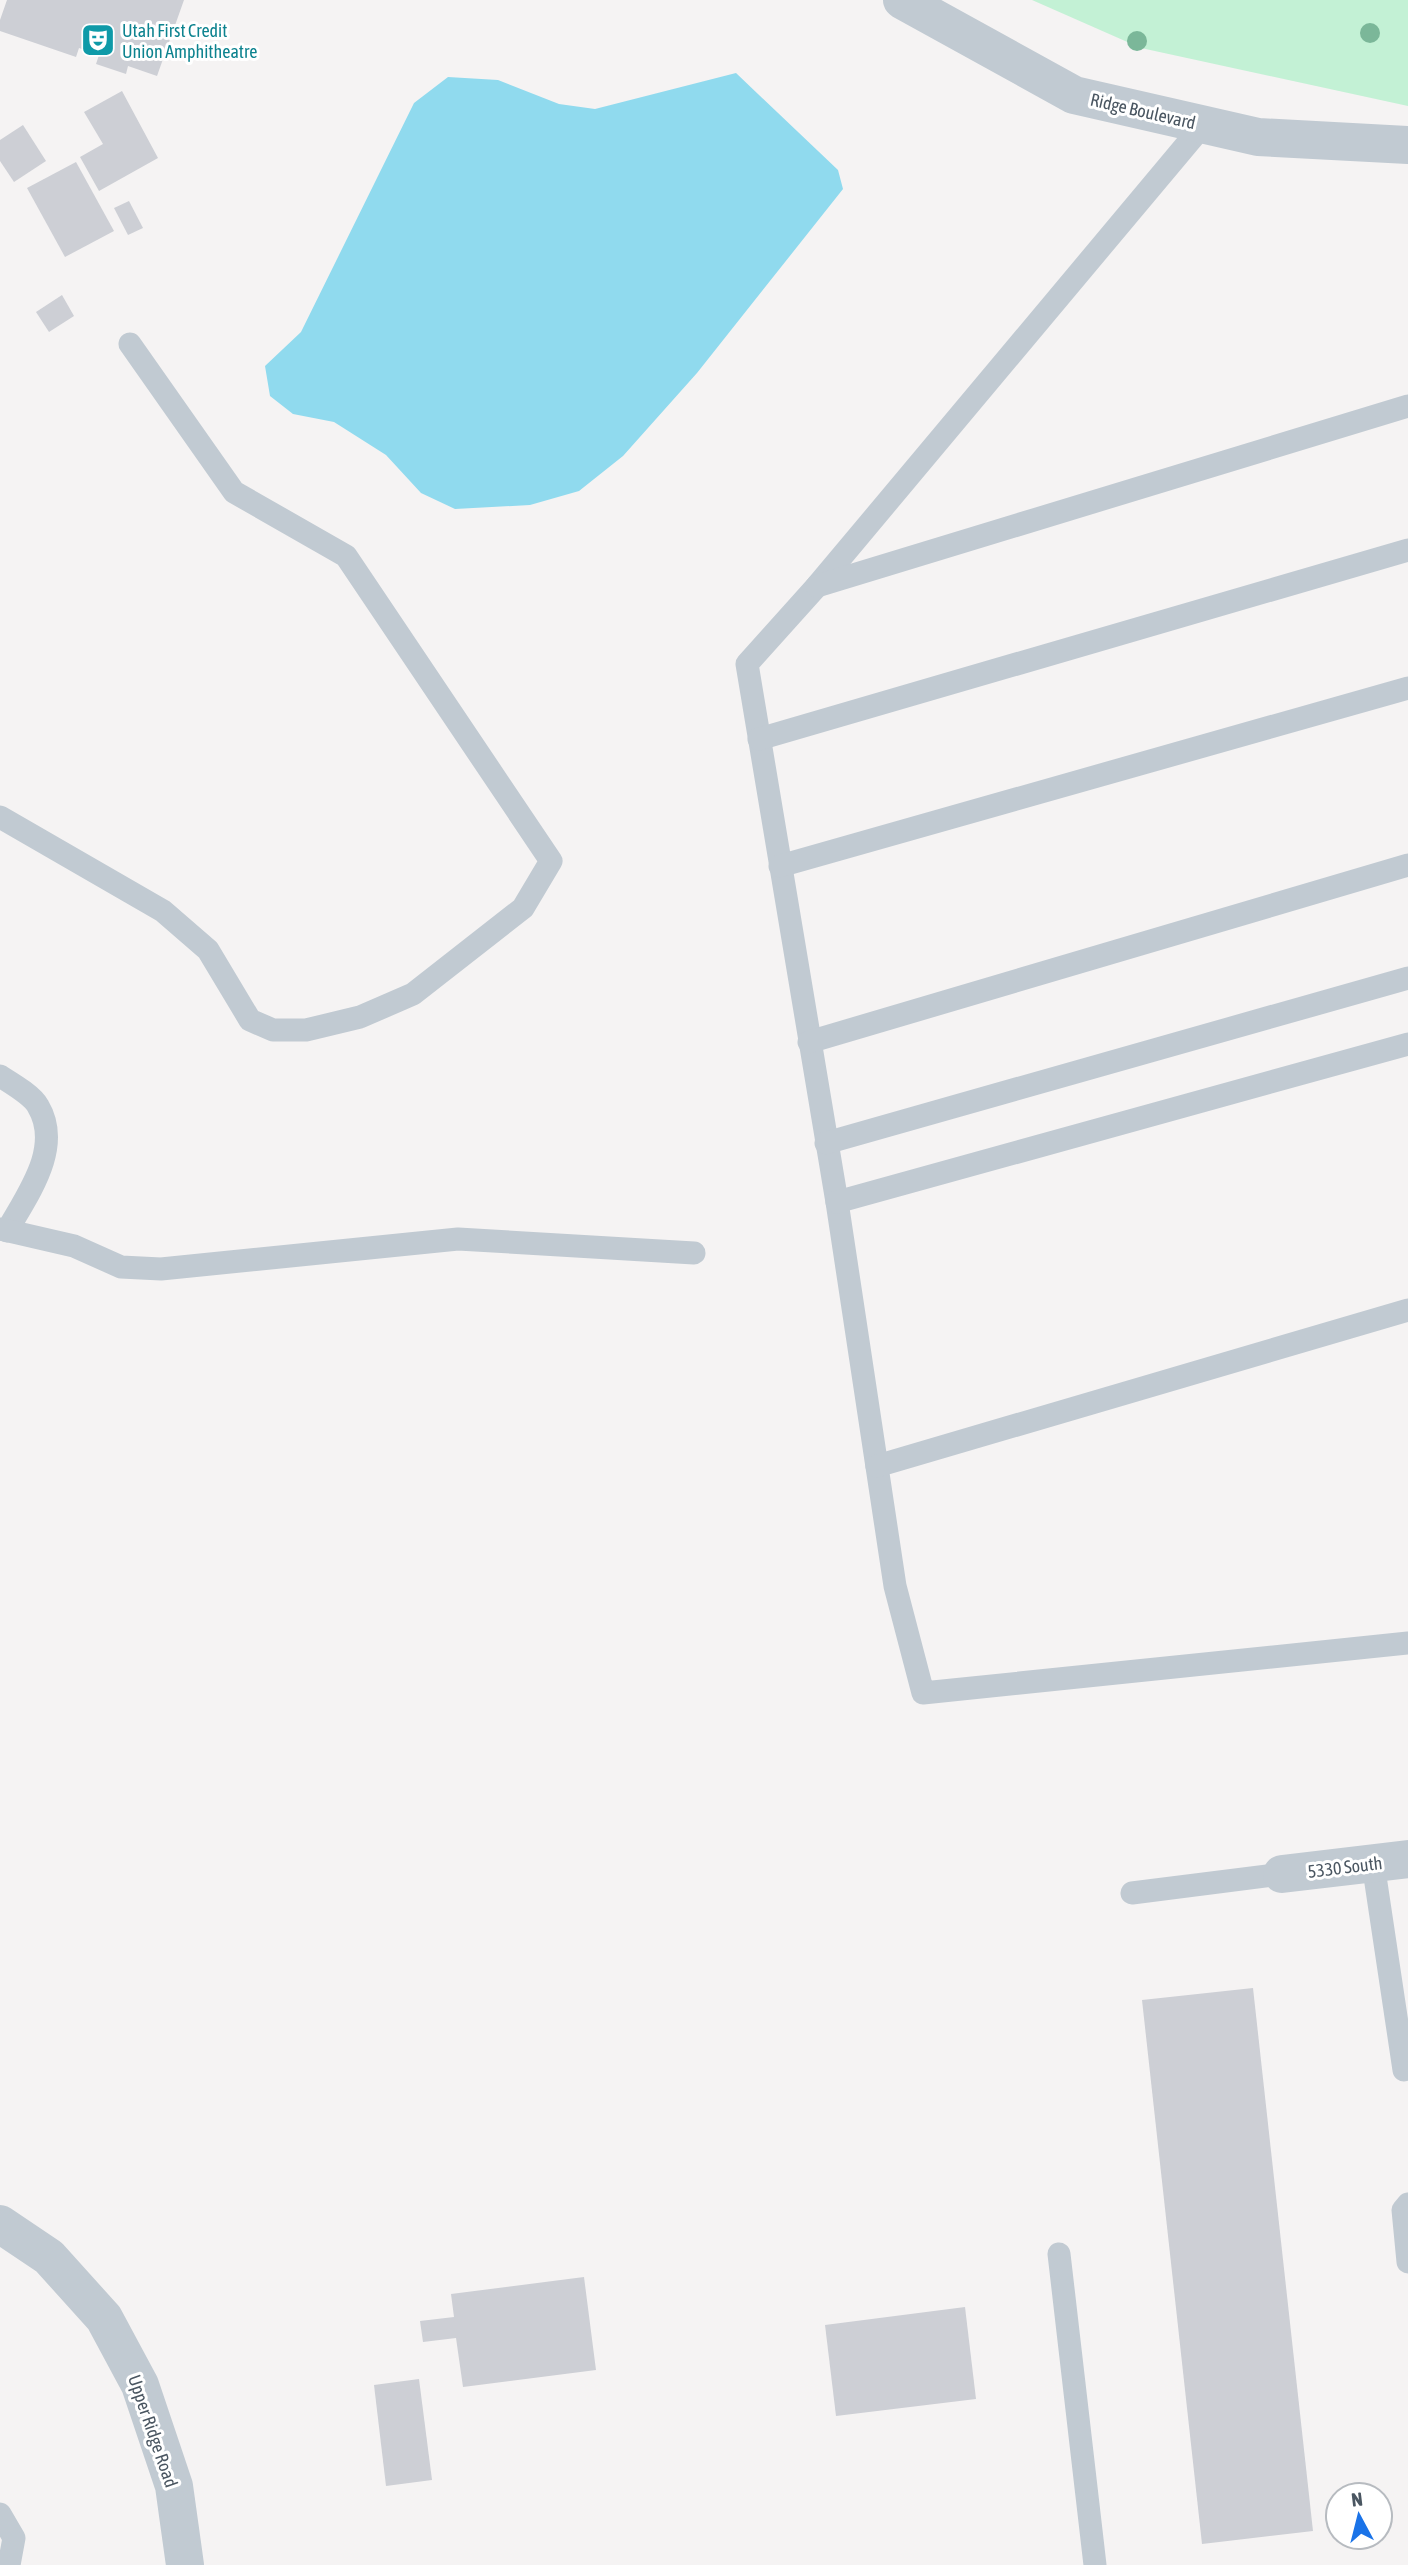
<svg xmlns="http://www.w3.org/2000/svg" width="1408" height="2565" font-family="'Asap Condensed',sans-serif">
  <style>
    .green { fill: #c3f1d5 }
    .water { fill: #90daee }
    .building { fill: #cdcfd5 }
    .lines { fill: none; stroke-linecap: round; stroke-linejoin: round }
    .service { stroke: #c1cad2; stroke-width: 23 }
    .minor { stroke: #c1cad2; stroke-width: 38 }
    .tertiary { stroke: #c1cad2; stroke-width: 38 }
    .tree { fill: #7bb799 }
    .labels { text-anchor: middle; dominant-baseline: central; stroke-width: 6; stroke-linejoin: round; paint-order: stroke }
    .culture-label { font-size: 18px; fill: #0d838f; stroke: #fff; text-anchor: start }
    .street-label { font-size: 18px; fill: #4a5661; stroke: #fff }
  </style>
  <rect width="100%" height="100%" fill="#f5f3f3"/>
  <polygon class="green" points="1032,0 1408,0 1408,106 1141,48"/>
  <polygon class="water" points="736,73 838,170 843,189 697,373 623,456 579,491 530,505 455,509 421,493 386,455 334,422 293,414 270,396 265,366 301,332 414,103 448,77 498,80 559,104 595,109"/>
  <g class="building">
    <polygon points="7,0 184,0 157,76 128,66 126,74 96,64 99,55 79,48 76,57 0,31 0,20"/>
    <polygon points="122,91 158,158 99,191 80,157 103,144 84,112"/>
    <polygon points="23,125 46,161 14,182 0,161 0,140"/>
    <polygon points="76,162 114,231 65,257 27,188"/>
    <polygon points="129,201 143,228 128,235 114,208"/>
    <polygon points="62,295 74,316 49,332 36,312"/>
    <polygon points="1253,1988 1313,2531 1202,2544 1142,2000"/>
    <polygon points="584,2277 596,2370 463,2387 456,2338 423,2342 420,2321 454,2317 451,2294"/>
    <polygon points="965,2307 976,2399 836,2416 825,2325"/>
    <polygon points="419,2379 432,2480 386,2486 374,2385"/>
  </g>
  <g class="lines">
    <g class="service">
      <polyline points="1203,125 817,586 747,664 837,1202 895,1586 923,1693 1408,1643"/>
      <polyline points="817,586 1408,406"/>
      <polyline points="759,739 1408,550"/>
      <polyline points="0,817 163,911 208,950 250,1020 273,1030 306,1030 360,1017 413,994 523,908 551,861 346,556 234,492 130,344"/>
      <polyline points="780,866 1408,688"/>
      <polyline points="809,1042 1408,865"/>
      <path d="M0,1076C11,1083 32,1095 38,1106C63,1148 27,1195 7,1231"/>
      <polyline points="826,1143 1408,978"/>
      <polyline points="837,1202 1408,1044"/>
      <polyline points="0,1229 74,1246 121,1267 161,1269 458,1239 694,1253"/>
      <polyline points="877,1466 1408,1310"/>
      <polyline points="1373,1863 1404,2070"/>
      <polyline points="1132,1893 1282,1874"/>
      <polyline points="1408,2204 1403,2210 1408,2262"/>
      <polyline points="1059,2254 1095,2565"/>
      <polyline points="0,2514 14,2538 9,2565"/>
    </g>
    <g class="minor">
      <polyline points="902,0 1074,95 1258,137 1408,145"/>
      <polyline points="1282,1874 1408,1859"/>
    </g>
    <polyline class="tertiary" points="0,2224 49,2257 104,2318 140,2385 174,2486 185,2565"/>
  </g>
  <g class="tree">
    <circle cx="1370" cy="33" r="10"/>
    <circle cx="1137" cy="41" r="10"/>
  </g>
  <defs>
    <g id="theatre-square" transform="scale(1.75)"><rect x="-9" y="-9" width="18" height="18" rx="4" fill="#0f9aa8" stroke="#fff"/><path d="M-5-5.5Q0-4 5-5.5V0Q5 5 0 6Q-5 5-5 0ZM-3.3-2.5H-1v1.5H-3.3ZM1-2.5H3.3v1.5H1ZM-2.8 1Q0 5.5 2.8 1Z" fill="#fff"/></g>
  </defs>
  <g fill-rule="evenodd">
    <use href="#theatre-square" x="98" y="40"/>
  </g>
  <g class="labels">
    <g class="culture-label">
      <text x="122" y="30">Utah First Credit<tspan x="122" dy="21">Union Amphitheatre</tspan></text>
    </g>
    <g class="street-label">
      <text transform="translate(1143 111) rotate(13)">Ridge Boulevard</text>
      <text transform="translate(1345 1867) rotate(-7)">5330 South</text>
      <text transform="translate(153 2431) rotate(71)">Upper Ridge Road</text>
    </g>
  </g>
  <g transform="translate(1359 2516) rotate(353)"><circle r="33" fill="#ffffff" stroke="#b7bbc0" stroke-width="2"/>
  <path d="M0-5L12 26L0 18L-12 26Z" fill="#1a73e8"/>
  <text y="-10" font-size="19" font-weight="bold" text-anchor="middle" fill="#4a5661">N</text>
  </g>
</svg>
